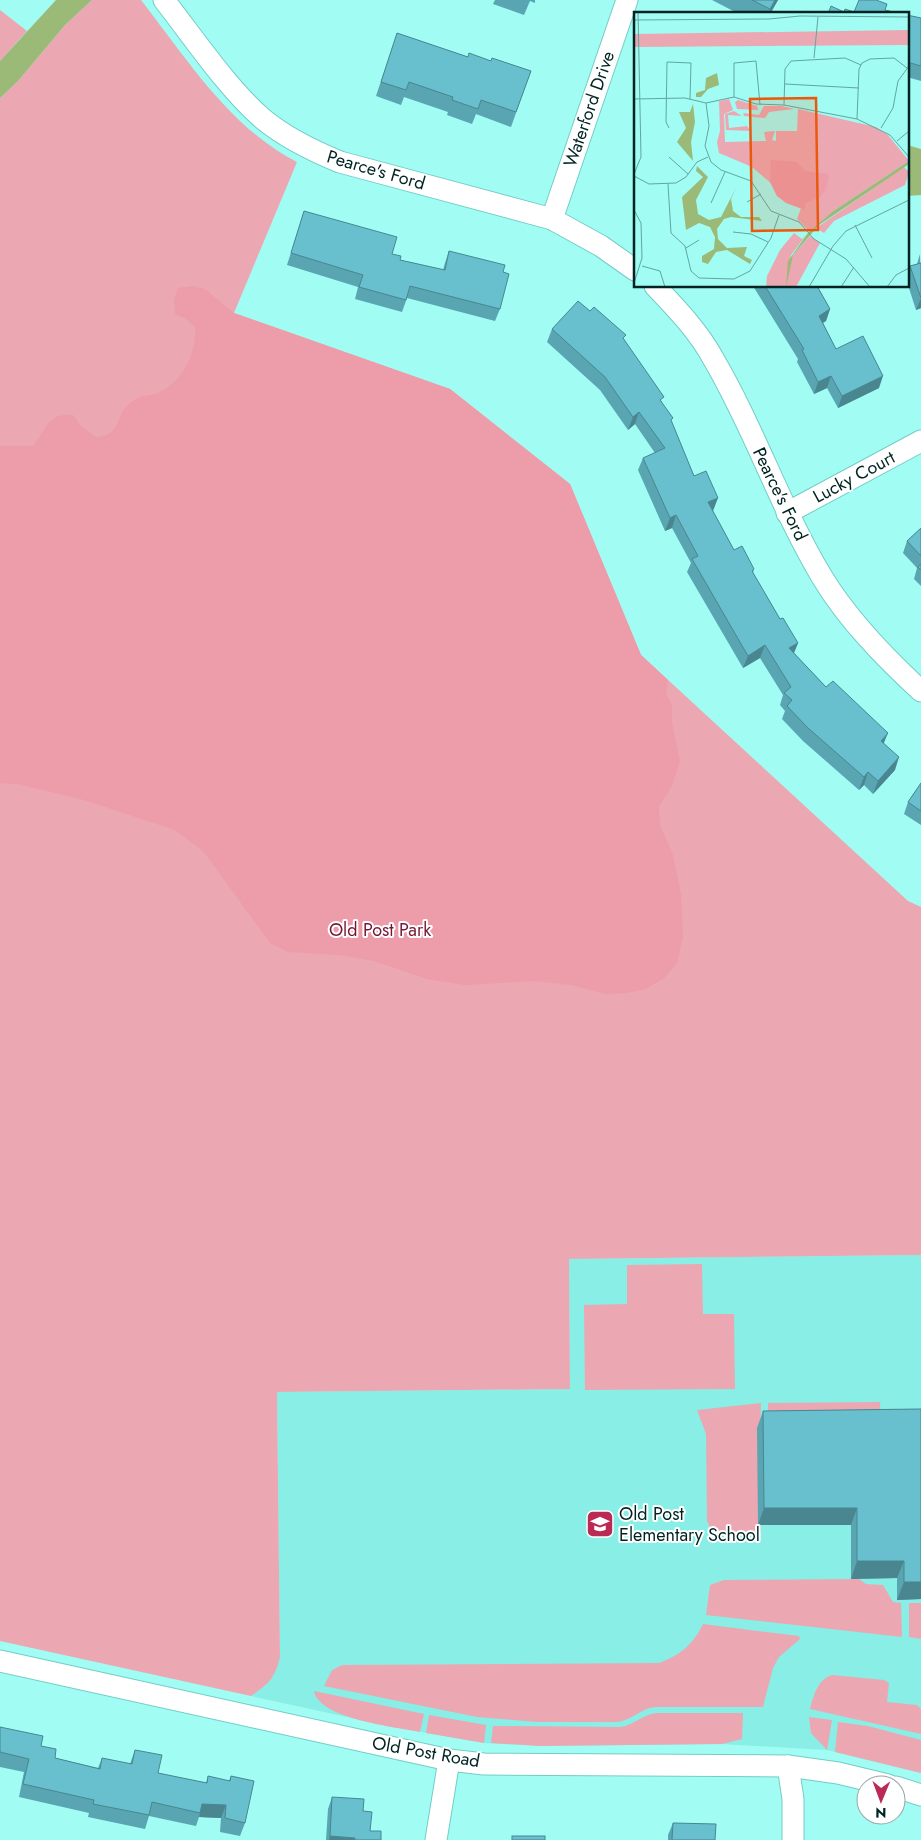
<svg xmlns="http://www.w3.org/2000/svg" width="921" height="1840" font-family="Jost,sans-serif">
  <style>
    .built { fill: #89eee5 }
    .green { fill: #eba8b2 }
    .forest { fill: #ed9ca9 }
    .water { fill: #9bba77 }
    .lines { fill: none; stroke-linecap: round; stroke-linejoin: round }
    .street-casing { stroke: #73cdc6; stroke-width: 23 }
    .street { stroke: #fff; stroke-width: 21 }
    .wall { fill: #59a5b1 }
    .shaded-wall { fill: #498690 }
    .building { fill: #68c0ce; stroke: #498690 }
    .labels { text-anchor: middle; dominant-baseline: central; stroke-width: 4; stroke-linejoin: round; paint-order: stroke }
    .street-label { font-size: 18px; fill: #002422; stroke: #fff }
    .park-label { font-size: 18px; fill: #761834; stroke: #fff }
    .poi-label { font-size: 18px; fill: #002422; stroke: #fff; text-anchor: start }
    .inset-road { fill: none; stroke: #61a6a0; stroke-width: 1 }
    .view { fill: #e8590c; fill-opacity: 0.15; stroke: #e8590c; stroke-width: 2.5 }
    .inset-edge { fill: none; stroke: #002422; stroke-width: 2.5 }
  </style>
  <rect width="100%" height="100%" fill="#a1fcf4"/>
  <polygon class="built" points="921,1255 921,1773 827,1750 722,1744 540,1746 484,1743 393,1727 251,1696 265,1686 280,1657 277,1392 570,1389 569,1259"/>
  <g class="green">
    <path d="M92,0H141C187,59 230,128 297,162L234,313L450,389L570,484L641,655L908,901L921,907V1255L569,1259L570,1389L277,1392L280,1657C275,1678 269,1684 251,1696L0,1641V98L18,81L65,25Z"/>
    <polygon points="0,10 27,31 0,61"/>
    <polygon points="702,1264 703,1314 734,1314 735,1389 585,1390 584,1305 627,1304 627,1265"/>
    <polygon points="880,1402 881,1427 768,1428 768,1403"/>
    <polygon points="761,1403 758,1525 761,1525 761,1532 717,1532 711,1529 707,1521 706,1434 697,1410"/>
    <polygon points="859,1579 866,1584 883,1585 893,1602 901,1603 902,1637 706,1615 710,1585 724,1580"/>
    <polygon points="909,1603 921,1603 921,1639 909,1637"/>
    <path d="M703,1624L799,1636L800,1639L779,1657L773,1668L763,1707H656C641,1708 632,1720 618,1722H537L477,1717L324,1686L332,1670L342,1665L659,1663C680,1655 693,1645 703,1624Z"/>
    <path d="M832,1675L884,1680L889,1683L887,1702L917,1705L921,1709V1734L810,1709C814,1695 817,1680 832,1675Z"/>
    <path d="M314,1691L424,1714L420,1732C396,1727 319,1719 314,1691Z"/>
    <path d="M656,1713H743L742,1739L722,1744L540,1746L491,1743L493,1726L620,1727C634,1725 642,1715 656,1713Z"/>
    <polygon points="429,1715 486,1725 484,1743 426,1733"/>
    <polygon points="809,1717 832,1720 827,1750 811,1733"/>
    <polygon points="838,1722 868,1726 921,1740 921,1773 835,1752"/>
  </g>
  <path class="forest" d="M193,286L205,289L234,313L450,389L570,484L641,655L668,680L666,694L672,705V722L680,762L671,788L659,806L660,825L673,855L681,894L683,937L677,963L664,978L646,989L627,993L605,994L571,985L535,981L464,985L427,979L374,961L340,955L288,952L270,943L204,852L175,830L84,800L17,784L0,783V446H33C47,429 47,413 73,415L81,426L96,437C123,435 114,416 129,404C143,392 147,398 160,392C183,381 197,352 195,327L186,319L175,314L174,300L178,288Z"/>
  <g class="water">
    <polygon points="56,0 92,0 65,25 18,81 0,98 0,61"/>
    <polygon points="907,145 921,149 921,195 907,196"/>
  </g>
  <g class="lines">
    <g class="street-casing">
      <g id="street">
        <path d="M164,0C193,37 228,89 263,119C286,138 313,151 340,162L552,219L601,246L635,270"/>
        <polyline points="552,219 627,0"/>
        <path d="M655,286C677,309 699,332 714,360C755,430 780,507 822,577C848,620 884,657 921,691"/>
        <polyline points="787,513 921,441"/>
        <polyline points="0,1661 449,1760 484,1764 788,1766 838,1773 888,1785"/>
        <polyline points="788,1766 793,1799 793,1840"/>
        <polyline points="896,1787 921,1795"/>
        <polyline points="436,1840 449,1760"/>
      </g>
    </g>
    <use href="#street" class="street"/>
  </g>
  <g class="wall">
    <polygon points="495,0 535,0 535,3 530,1 524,15 493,4"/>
    <polygon points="712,0 778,0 770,14 739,14"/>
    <polygon points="907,15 921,18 921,81 907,77"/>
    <polygon points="397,33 468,57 491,61 531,71 511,127 476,114 472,124 447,115 448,112 404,97 401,105 376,96"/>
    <polygon points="304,211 392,254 400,260 443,270 445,263 449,251 503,272 500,309 495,321 407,298 402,312 355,299 358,287 287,265"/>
    <polygon points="920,254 921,308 916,310 907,282 907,274 910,266 917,264"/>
    <polygon points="753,286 817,286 830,309 826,321 823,323 836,349 879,388 838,408 827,388 814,394 797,362 798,359"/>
    <polygon points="552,329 624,340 662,402 672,423 694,476 734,550 754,569 753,573 780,619 798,643 794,653 826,687 884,743 895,770 873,794 864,785 859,790 803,741 782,719 785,711 780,705 783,695 760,658 743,668 687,572 691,563 672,528 665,531 638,470 643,458 655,453 635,424 628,430 600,390 547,342"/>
    <polygon points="921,528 921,586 914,579 917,568 903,553 907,541"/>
    <polygon points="921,783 921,825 904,814 908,802"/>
    <polygon points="921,1409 921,1599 897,1600 897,1578 851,1579 851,1525 758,1525 757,1428 763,1411"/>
    <polygon points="0,1727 41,1746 55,1758 98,1768 102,1758 130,1764 135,1750 158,1773 206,1783 208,1776 229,1781 231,1776 245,1823 240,1836 220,1832 221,1818 199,1817 196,1826 149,1816 145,1829 88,1817 89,1813 19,1797 24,1772 0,1767"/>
    <polygon points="332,1797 363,1811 370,1831 381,1840 326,1840 328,1809"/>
    <polygon points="673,1823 715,1840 668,1840 668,1835"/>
  </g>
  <g class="shaded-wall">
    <polygon points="775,0 778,0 770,14 768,14"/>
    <polygon points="921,298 921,308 916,310"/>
    <polygon points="830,309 826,321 815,327 819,316"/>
    <polygon points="831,376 827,388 814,394 818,382"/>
    <polygon points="883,376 879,388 838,408 842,396"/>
    <polygon points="639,412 635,424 628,430 633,417"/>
    <polygon points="718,498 713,511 703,515 708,502"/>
    <polygon points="676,515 672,528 665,531 670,518"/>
    <polygon points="798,643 793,655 789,648"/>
    <polygon points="765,645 760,658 743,668 748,656"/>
    <polygon points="888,733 883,745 881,741"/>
    <polygon points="899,757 895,770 873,794 878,781"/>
    <polygon points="868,772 864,785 859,790 864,777"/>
    <polygon points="764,1508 857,1508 851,1525 758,1525"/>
    <polygon points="857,1561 904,1561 897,1578 851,1579"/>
    <polygon points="904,1582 921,1582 921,1599 897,1600"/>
    <polygon points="202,1804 226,1805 221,1818 199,1817 200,1813"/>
    <polygon points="330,1836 355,1838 354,1840 329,1840"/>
  </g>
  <g class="building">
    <polygon points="752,0 775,0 770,9"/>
    <polygon points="859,0 876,0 887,4 885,10 902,14 828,14 831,6 844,12 845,9 854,12"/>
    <polygon points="907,15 921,18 921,66 907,62"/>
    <polygon points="397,33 468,57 469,53 491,61 492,58 531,71 516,112 481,100 478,109 452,100 453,97 409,82 406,90 381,82"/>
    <polygon points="304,211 397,237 392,254 401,256 400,260 445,270 449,251 505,265 503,272 509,274 500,309 410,286 406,300 359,287 363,275 291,253"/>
    <polygon points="921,263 921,298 910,266"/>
    <polygon points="765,286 817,286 830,309 819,316 836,349 863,336 883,376 842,396 831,376 818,382 802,350 804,349"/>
    <polygon points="578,301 590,311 594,307 626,335 623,338 664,397 660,400 673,418 671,420 694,476 706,471 718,498 708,502 734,550 742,546 754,569 752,571 780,619 783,618 798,643 789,648 826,687 833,681 888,733 881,741 899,757 878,781 868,772 864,777 808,728 787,706 792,700 784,693 791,687 765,645 748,656 692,559 698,556 676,515 670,518 643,458 665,448 639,412 633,417 605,377 552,329"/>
    <polygon points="921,528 921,556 907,541"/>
    <polygon points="921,564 921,570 918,567"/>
    <polygon points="921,783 921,811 908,802"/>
    <polygon points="921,1409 921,1582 904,1582 904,1561 857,1561 857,1508 764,1508 763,1411"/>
    <polygon points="0,1727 43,1736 41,1746 56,1749 55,1758 100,1769 102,1758 132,1764 135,1750 162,1755 158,1773 207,1783 208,1776 230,1781 231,1776 254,1781 245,1823 225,1818 226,1805 202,1804 200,1813 152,1802 149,1815 93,1804 94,1800 23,1784 29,1759 0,1752"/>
    <polygon points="332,1797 364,1799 363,1811 372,1812 370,1831 381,1831 381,1840 355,1840 355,1838 330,1836"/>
    <polygon points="673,1823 716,1824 715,1840 672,1840"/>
    <rect x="512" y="1836" width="33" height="4"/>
  </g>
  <defs>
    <g id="school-square" transform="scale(1.4375)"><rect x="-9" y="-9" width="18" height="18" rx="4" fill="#ba2a55" stroke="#fff"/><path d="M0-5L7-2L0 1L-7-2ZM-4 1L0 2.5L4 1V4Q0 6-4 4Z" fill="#fff"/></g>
  </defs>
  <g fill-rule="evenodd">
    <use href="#school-square" x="600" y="1524"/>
  </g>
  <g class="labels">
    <g class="street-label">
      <text transform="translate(589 109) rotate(-71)">Waterford Drive</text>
      <text transform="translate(376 170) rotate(16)">Pearce's Ford</text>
      <text transform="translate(854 477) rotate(-28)">Lucky Court</text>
      <text transform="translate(780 494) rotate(64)">Pearce's Ford</text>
      <text transform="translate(426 1752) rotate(10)">Old Post Road</text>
    </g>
    <g class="park-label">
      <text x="380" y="930">Old Post Park</text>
    </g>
    <g class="poi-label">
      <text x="619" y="1514">Old Post<tspan x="619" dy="21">Elementary School</tspan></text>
    </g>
  </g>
  <g transform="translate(634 12)">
    <rect width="275" height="275" fill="#a1fcf4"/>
    <path d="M275,18V33L0,35V22ZM95,87L99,98L90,102L91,130L132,129L130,120L141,119L138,128L142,129V119H163L164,97L242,115L254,123L275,149L198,200L176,220L163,207L167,196L143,184L138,172L118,155L85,141L83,130L86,119L85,89ZM104,88L123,94L124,98L103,97L101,90ZM130,94H148L160,97L135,100L131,106L110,104L109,101L125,103ZM100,99L108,104L94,103L95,116L113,114L117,119L92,118L91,102ZM270,155L275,160L271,173L200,209L190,221L182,216ZM160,221L168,227L173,222L157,243L154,257L159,243L176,224L186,231L162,275H132L133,264L146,238Z" fill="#eba8b2"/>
    <path d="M137,148L163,150L171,159L195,162L192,177L186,185L171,191V198L152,191L143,184L136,170Z" fill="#ed9ca9"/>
    <path d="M83,61L85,73L74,77L67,85H62V81L71,78L72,66ZM59,92L61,110L57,130L59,149L43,130L52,116L45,100H56ZM275,149V152L262,161L185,213L159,243L152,275L154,249L174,221L198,200ZM63,154L74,165L62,188L64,202L75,208L87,205L102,176L97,187L99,199L107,205H125L128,209L97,205L90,207L83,217L84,227L93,236L113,235L110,244L118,248L116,252L93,238L82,240L74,252L68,250V244L80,237L81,225L76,215L65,211L52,218L48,185L69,165L62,159Z" fill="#9bba77"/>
    <path class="inset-road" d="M0,8L135,7L166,4L275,5M180,46L184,5M151,72L225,76M100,85V51L122,49L126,93M0,87L51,86L72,91L100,85L122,92L150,93L223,107L256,123L275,145M72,91L75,114L71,134L77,150L87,158L117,169L137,199L165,210L180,227L212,247L236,275M150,93L151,57L157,49L211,46L227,53M223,107L225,57L228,51L236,47L260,46L273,56M35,116L32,110L33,50L57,51L56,87M247,116L259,96L264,69L275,54M263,129L275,119M35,145L54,162M0,162L7,145L4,0M0,164L15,172L42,171L52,165L63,150L74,145M34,172L37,221L51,234L57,259L65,266L100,267L116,259L137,226L145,203M113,190L127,182M77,191L91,160M0,198L7,211L8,246L0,271M221,213L238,246M99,220L117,222L134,230M52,236L65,228M8,254L26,259L31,275M175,275L199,234L212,219L275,188M207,275L220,255M253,275L262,263L275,256"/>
    <path class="view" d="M182,86L184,218L118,219L116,87Z"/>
    <rect width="275" height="275" class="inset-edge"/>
  </g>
  <g transform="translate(881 1800) rotate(181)"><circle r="24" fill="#ffffff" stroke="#99a7a7"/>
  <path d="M0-4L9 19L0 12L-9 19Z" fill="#ba2a55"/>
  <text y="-8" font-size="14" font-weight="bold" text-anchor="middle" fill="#002422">N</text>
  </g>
</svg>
